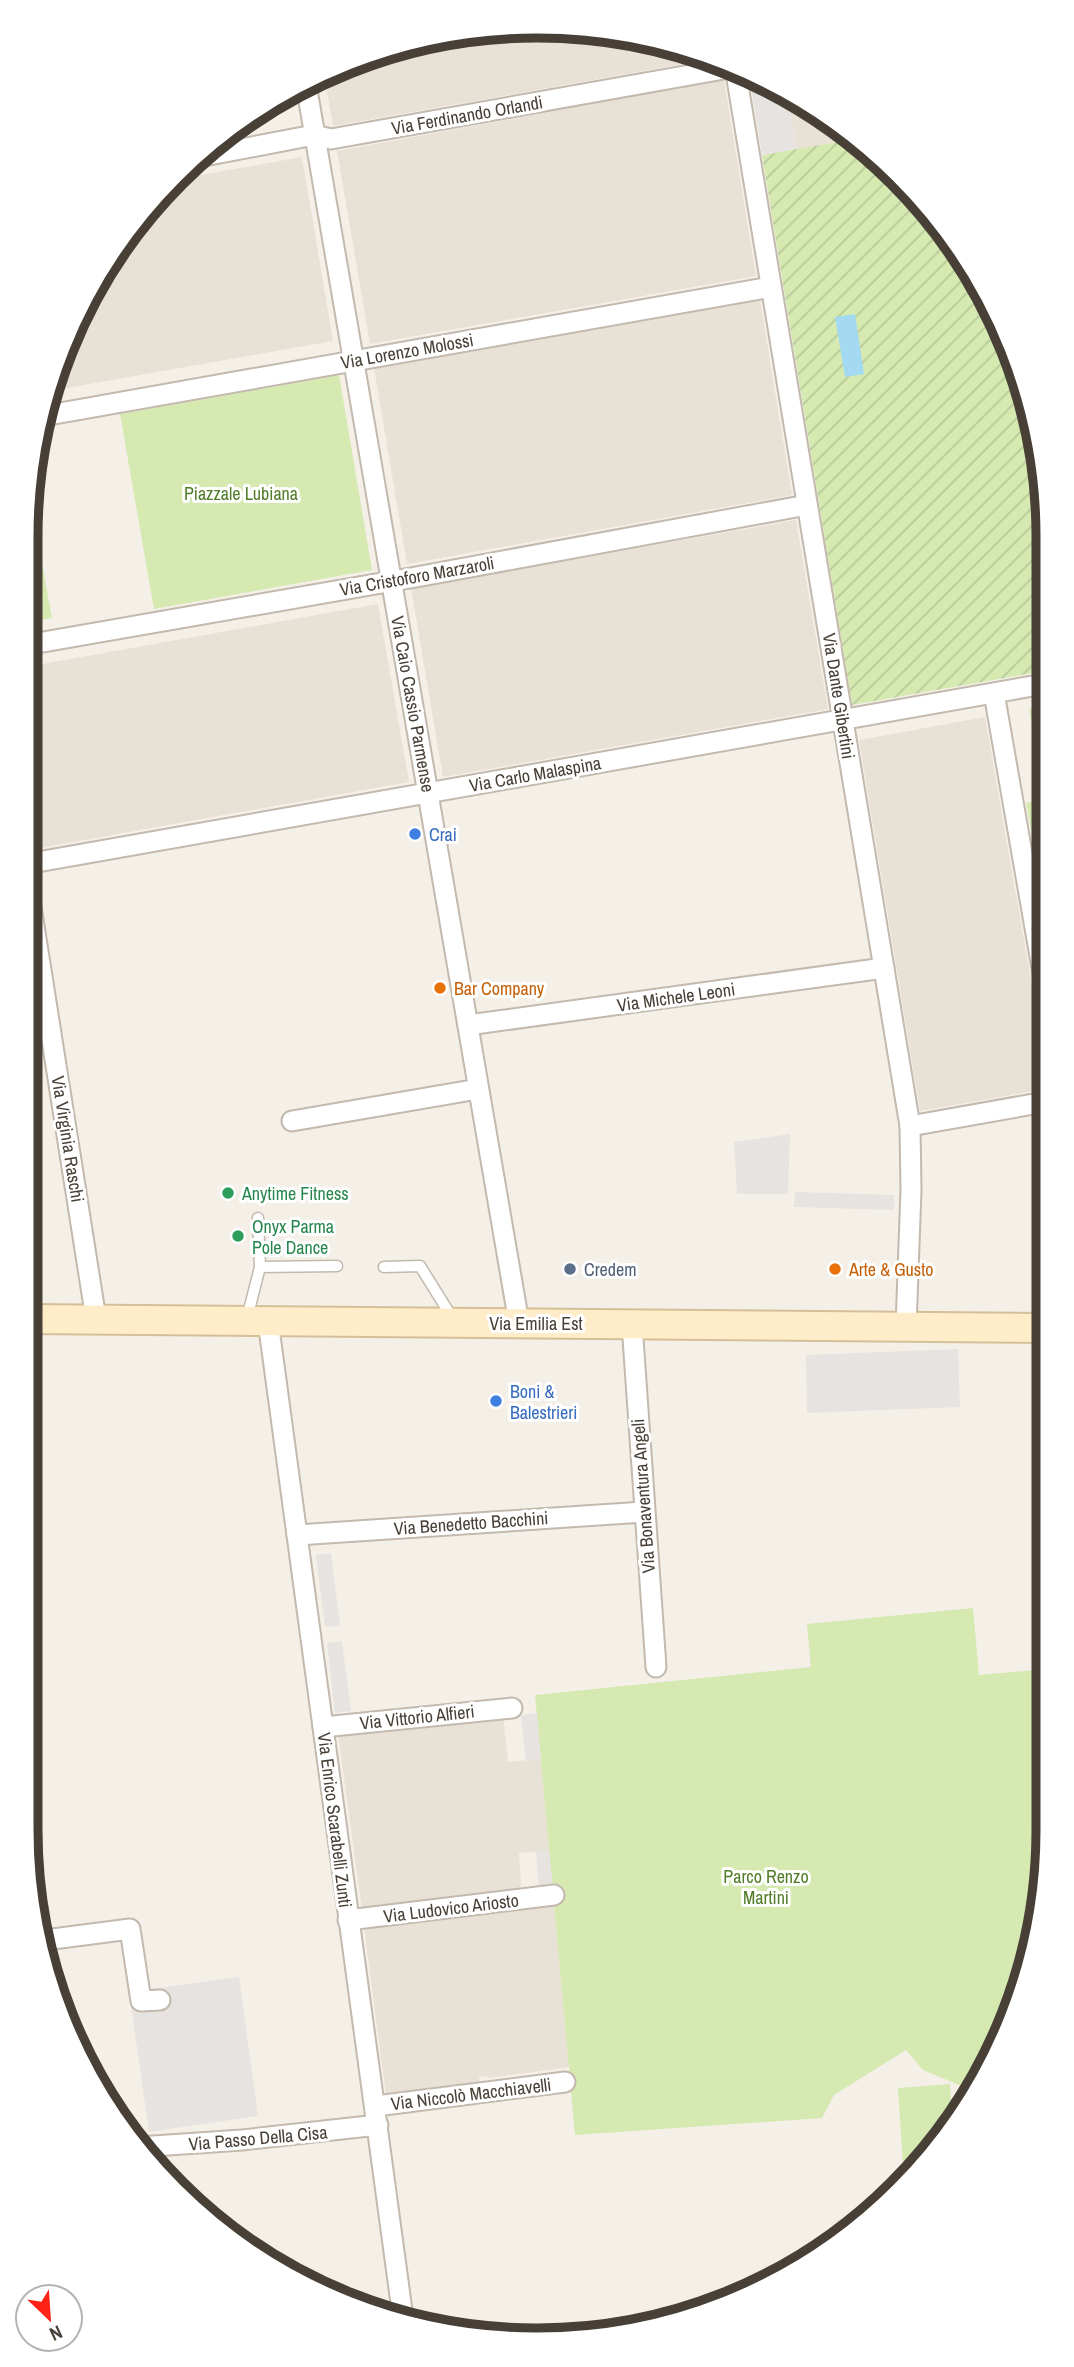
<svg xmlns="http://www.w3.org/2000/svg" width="1074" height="2367" font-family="'Archivo Narrow',sans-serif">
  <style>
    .residential { fill: #e8e1d6 }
    .green { fill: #d5e9b1 }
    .garden { fill: url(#garden-furrows) }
    .parking { fill: #e6e3e0 }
    .water { fill: #a4d9f2 }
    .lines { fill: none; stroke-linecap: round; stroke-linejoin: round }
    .lane-casing { stroke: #c3b9ae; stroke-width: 13 }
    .street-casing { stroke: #c3b9ae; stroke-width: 23 }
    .secondary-casing { stroke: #d5bf98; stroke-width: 32 }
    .lane { stroke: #fff; stroke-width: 10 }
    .street { stroke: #fff; stroke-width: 19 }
    .secondary { stroke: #ffecc8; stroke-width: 28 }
    .shop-dot { fill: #3f7fe0; stroke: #fff; stroke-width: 2.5 }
    .food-dot { fill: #e8710a; stroke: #fff; stroke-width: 2.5 }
    .leisure-dot { fill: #2e9e5b; stroke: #fff; stroke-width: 2.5 }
    .service-dot { fill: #5c6f8a; stroke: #fff; stroke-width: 2.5 }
    .labels { text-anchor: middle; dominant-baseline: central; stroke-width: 6; stroke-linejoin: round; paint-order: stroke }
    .street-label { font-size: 18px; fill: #484037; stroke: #fff }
    .park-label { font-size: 18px; fill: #507c28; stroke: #fff }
    .shop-label { font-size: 18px; fill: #366cbe; stroke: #fff; text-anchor: start }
    .food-label { font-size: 18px; fill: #c56008; stroke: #fff; text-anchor: start }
    .leisure-label { font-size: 18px; fill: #27864d; stroke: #fff; text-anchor: start }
    .service-label { font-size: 18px; fill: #4e5e75; stroke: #fff; text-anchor: start }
    .rim { fill: none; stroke: #484037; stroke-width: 9 }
  </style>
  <defs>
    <pattern id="garden-furrows" width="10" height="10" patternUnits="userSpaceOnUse" patternTransform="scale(1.75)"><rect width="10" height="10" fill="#d5e9b1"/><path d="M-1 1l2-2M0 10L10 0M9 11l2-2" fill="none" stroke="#b8c999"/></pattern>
  </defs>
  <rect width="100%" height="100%" fill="#f4f0e8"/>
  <g class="residential">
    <polygon points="537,26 636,36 711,59 333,126 324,74 341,65 437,36"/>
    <polygon points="724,80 756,276 370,344 337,151"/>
    <polygon points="788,97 848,132 855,139 797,149"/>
    <polygon points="302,157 333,341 50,391 65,342 112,254 172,180"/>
    <polygon points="760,300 792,495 407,564 374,368"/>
    <polygon points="796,520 828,709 443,777 411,588"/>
    <polygon points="378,604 409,782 34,849 26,802 26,667"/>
    <polygon points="985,717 1045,1060 1045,1089 920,1111 859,740"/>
    <polygon points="1044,831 1045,908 1032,834"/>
    <polygon points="503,1716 508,1762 541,1759 549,1850 519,1853 521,1884 519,1890 362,1910 338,1734"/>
    <polygon points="554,1905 569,2067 489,2078 488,2076 479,2077 480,2084 386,2096 364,1927"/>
  </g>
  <g class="green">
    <polygon points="339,375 372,570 154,609 120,414"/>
    <polygon points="30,498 52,618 26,623 26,537"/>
    <polygon points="1044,706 1044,797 1029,709"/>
    <polygon points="1044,799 1044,831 1032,834 1026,803"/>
    <polygon points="973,1608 979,1675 1047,1669 1048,1830 1038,1930 1009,2025 969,2089 923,2070 906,2050 834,2095 822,2118 575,2135 535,1695 811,1667 807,1624"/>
    <polygon points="950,2084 952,2116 921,2167 904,2180 898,2088"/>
  </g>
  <polygon class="garden" points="855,139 942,226 1009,341 1043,470 1044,671 852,705 762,155"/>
  <g class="parking">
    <polygon points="749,75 788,97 797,149 762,155"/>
    <polygon points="790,1134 788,1194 737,1194 734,1142"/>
    <polygon points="795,1192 894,1195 894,1210 794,1207"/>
    <polygon points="958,1349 960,1407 807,1413 806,1355"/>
    <polygon points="331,1553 340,1626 325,1627 316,1555"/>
    <polygon points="342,1641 351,1711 335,1713 327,1643"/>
    <polygon points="537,1713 541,1759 526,1761 521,1715"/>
    <polygon points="549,1850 553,1887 539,1889 536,1851"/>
    <polygon points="239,1977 258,2116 149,2132 129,1992"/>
  </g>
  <polygon class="water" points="855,314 864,374 845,377 835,317"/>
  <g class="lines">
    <g class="lane-casing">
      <g id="lane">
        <polyline points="258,1218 260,1267"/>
        <polyline points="26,1250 30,1250 31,1274"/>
        <polyline points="384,1267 420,1266 453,1319"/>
        <polyline points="26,1274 31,1274 35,1318"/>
        <polyline points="247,1318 260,1267 337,1266"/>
      </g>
    </g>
    <g class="street-casing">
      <g id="street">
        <polyline points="735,67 910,1126 911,1190 906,1327"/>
        <polyline points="306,84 519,1323"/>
        <polyline points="199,157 314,135 331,139 735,67"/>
        <polyline points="43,416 771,287"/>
        <polyline points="26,645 416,577 807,505"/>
        <polyline points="994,693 1045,985"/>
        <polyline points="26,864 1044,684"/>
        <polyline points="26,875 96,1319"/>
        <polyline points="468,1025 884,968"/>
        <polyline points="292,1121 478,1089"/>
        <polyline points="910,1126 1045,1102"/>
        <polyline points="268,1321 403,2318"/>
        <polyline points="632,1324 656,1667"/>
        <polyline points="297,1535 644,1512"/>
        <polyline points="323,1727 512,1708"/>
        <polyline points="348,1920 554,1895"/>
        <polyline points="45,1940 130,1929 141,2001 160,2000"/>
        <polyline points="376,2106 565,2082"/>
        <polyline points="139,2147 242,2140 378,2125"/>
      </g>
    </g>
    <g class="secondary-casing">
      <polyline id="secondary" points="26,1319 1046,1328"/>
    </g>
    <use href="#lane" class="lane"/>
    <use href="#street" class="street"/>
    <use href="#secondary" class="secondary"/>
  </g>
  <g class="shop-dot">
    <circle cx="415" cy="834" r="7"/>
    <circle cx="496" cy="1401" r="7"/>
  </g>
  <g class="food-dot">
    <circle cx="440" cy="988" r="7"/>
    <circle cx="835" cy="1269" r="7"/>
  </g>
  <g class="leisure-dot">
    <circle cx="228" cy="1193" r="7"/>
    <circle cx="238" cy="1236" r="7"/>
  </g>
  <circle class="service-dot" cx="570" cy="1269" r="7"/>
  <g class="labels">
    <g class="street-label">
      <text transform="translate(467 115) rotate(-10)">Via Ferdinando Orlandi</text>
      <text transform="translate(407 351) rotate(-10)">Via Lorenzo Molossi</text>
      <text transform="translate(417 576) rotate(-10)">Via Cristoforo Marzaroli</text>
      <text transform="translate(839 696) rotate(81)">Via Dante Gibertini</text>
      <text transform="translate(413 704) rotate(80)">Via Caio Cassio Parmense</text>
      <text transform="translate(535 774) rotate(-10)">Via Carlo Malaspina</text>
      <text transform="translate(676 997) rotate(-8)">Via Michele Leoni</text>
      <text transform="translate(68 1139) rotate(81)">Via Virginia Raschi</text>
      <text x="536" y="1323">Via Emilia Est</text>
      <text transform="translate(643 1496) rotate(-94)">Via Bonaventura Angeli</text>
      <text transform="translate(471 1523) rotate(-4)">Via Benedetto Bacchini</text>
      <text transform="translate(417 1717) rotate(-6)">Via Vittorio Alfieri</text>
      <text transform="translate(335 1820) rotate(83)">Via Enrico Scarabelli Zunti</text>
      <text transform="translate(451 1908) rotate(-7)">Via Ludovico Ariosto</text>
      <text transform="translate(471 2094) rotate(-7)">Via Niccolò Macchiavelli</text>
      <text transform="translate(258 2138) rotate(-5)">Via Passo Della Cisa</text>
    </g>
    <g class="park-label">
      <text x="241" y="493">Piazzale Lubiana</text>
      <text x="766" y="1876">Parco Renzo<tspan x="766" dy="21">Martini</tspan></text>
    </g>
    <g class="shop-label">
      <text x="429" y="834">Crai</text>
      <text x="510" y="1391">Boni &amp;<tspan x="510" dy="21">Balestrieri</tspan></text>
    </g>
    <g class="food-label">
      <text x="454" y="988">Bar Company</text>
      <text x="849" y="1269">Arte &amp; Gusto</text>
    </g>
    <g class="leisure-label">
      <text x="242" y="1193">Anytime Fitness</text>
      <text x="252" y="1226">Onyx Parma<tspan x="252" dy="21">Pole Dance</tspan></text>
    </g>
    <g class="service-label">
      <text x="584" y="1269">Credem</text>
    </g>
  </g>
  <path d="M0 0H1074V2367H0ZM536 38H538A498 498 0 0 1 1036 536V1830A498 498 0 0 1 538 2328H536A498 498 0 0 1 38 1830V536A498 498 0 0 1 536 38Z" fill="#fff" fill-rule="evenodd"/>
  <path class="rim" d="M536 38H538A498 498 0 0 1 1036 536V1830A498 498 0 0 1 538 2328H536A498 498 0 0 1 38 1830V536A498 498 0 0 1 536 38Z"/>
  <g transform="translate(49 2318) rotate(155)"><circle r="33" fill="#ffffff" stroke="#b6b3af" stroke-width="2"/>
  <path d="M0-5L12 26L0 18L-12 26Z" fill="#fe2316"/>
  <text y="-10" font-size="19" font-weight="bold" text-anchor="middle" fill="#484037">N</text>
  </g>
</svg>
